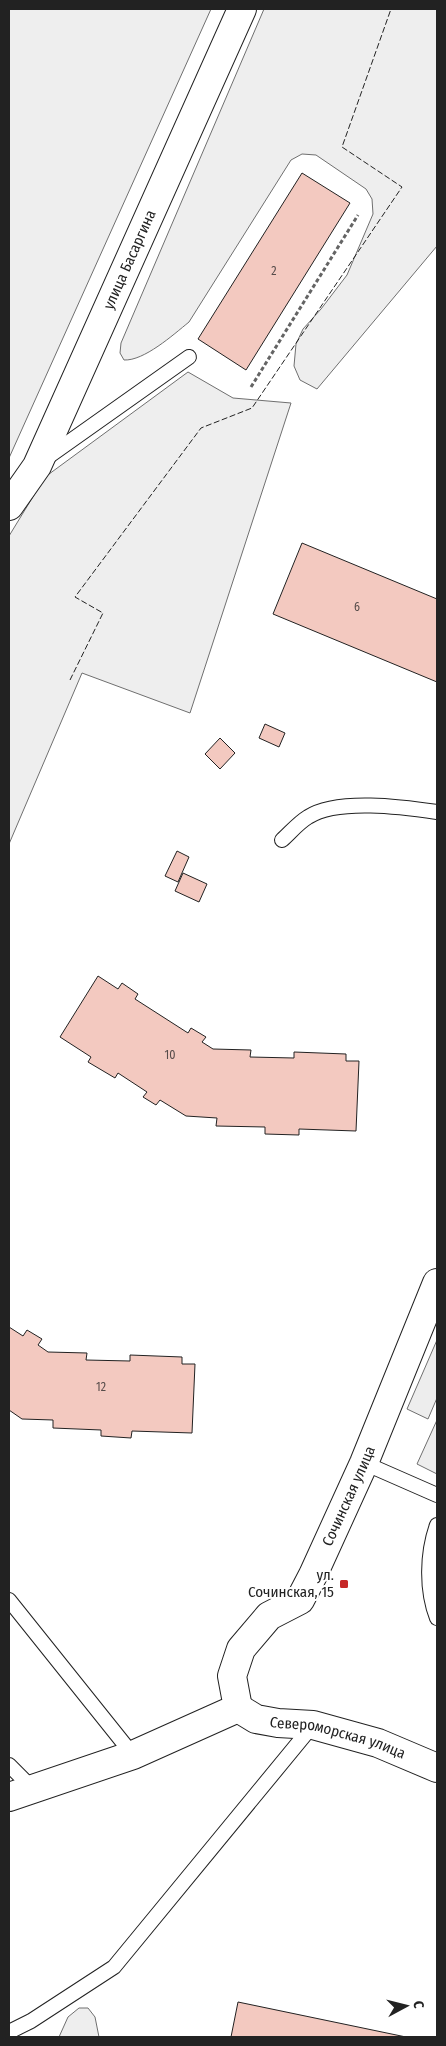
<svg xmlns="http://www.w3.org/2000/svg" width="446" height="2046" font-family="'Fira Sans Condensed',sans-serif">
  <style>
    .green { fill: #eee; stroke: #6f6f6f }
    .parking { fill: #ededed; stroke: #6f6f6f }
    .building { fill: #f3c9c0; stroke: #222 }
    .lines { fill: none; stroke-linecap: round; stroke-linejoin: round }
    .lane-casing { stroke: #222; stroke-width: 16 }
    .street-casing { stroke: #222; stroke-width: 30 }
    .secondary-casing { stroke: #222; stroke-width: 30 }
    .path { stroke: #646464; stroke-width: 3; stroke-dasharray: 4 2.5; stroke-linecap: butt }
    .lane { stroke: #fff; stroke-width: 14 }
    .street { stroke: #fff; stroke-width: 28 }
    .secondary { stroke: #fff; stroke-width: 28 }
    .fence { stroke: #222; stroke-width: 1; stroke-dasharray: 6 2.5; stroke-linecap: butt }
    .poi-dot { fill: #c62828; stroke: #fff; stroke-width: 2 }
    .labels { text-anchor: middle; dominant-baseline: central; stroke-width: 4; stroke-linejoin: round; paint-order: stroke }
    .number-label { font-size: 12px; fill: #564c4a }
    .street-label { font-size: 15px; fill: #222; stroke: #fff }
    .poi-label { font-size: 15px; fill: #222; stroke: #fff; text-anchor: end }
  </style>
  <rect width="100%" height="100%" fill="#fff"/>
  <g class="green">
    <polygon points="9,9 211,9 9,458"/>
    <path d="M264,9H437V246L317,389L300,380L294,366L296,344L303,329L321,309L347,275L373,214L372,199L366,189L316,155L302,154L291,160L189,322C173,335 144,361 124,360L120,353L121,343Z"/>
    <polygon points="188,372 233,398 291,403 190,713 82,673 9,844 9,536 45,477"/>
    <polygon points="79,2008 88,2008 95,2017 99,2037 59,2037 68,2017"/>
  </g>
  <g class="parking">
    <polygon points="437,1340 437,1398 428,1419 407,1409"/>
    <polygon points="437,1420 437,1474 417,1464"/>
  </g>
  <g class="building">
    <polygon points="302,173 350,203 246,370 198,339"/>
    <polygon points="302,543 437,599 437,682 273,614"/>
    <polygon points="265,724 285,733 279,747 259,738"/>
    <polygon points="220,738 235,753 220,769 205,754"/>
    <polygon points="177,851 189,857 178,882 165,876"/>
    <polygon points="183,873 207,884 199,902 175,891"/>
    <polygon points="98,976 118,989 122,983 138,994 135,999 188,1033 191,1028 206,1037 202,1042 213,1049 251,1050 250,1057 294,1058 294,1052 346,1054 346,1061 359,1061 356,1131 299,1129 299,1135 265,1134 265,1127 216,1126 217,1118 186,1116 160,1100 156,1105 143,1097 147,1092 118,1073 115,1078 88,1062 91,1057 60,1037"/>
    <polygon points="9,1327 23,1336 27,1330 42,1339 38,1345 48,1352 87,1353 86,1360 130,1361 130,1355 182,1357 182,1364 195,1364 192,1433 132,1431 131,1438 101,1436 101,1430 53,1428 53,1420 22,1419 9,1410"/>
    <polygon points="238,2002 406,2037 231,2037"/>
  </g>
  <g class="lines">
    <g class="lane-casing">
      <g id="lane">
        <polyline points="45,459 189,357"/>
        <path d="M282,840C290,833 298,823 308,817C337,798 403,807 437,812"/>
        <polyline points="364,1463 437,1495"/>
        <path d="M437,1525C427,1553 426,1590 437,1618"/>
        <polyline points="9,1600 133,1755"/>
        <polyline points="9,1765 32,1788"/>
        <polyline points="9,2032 31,2021 114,1967 313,1725"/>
      </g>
    </g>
    <g class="street-casing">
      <g id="street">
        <path id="s1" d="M9,506L37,466L242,9"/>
        <path id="s2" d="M238,1708L256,1719L278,1723L313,1725L378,1743L437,1768"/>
      </g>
    </g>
    <g class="secondary-casing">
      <g id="secondary">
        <path id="s3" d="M9,1797L133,1755L238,1708L232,1676L241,1649L269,1616L300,1600L313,1575L364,1463L437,1283"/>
      </g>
    </g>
    <polyline class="path" points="251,387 358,215"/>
    <use href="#lane" class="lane"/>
    <use href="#street" class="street"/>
    <use href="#secondary" class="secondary"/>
    <polyline class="fence" points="70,680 103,613 75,597 201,428 252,408 402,187 342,147 391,9"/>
  </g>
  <rect class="poi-dot" x="339" y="1579" width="10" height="10" rx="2.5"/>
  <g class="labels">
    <g class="number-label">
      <text x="274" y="271">2</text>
      <text x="357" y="607">6</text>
      <text x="170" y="1055">10</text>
      <text x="101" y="1387">12</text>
    </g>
    <g class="street-label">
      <text stroke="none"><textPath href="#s1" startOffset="275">улица Басаргина</textPath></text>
      <text stroke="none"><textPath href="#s3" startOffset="500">Сочинская улица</textPath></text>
      <text stroke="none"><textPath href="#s2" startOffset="105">Североморская улица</textPath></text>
    </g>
    <g class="poi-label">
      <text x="334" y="1575">ул.<tspan x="334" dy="17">Сочинская, 15</tspan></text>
    </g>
  </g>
  <rect width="446" height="2046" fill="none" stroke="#222222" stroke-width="20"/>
  <g transform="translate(406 2006) rotate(83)" stroke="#ffffff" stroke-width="4" paint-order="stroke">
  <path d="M0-4L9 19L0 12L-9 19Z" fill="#222222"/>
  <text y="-8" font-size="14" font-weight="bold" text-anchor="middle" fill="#222222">С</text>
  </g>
</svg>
